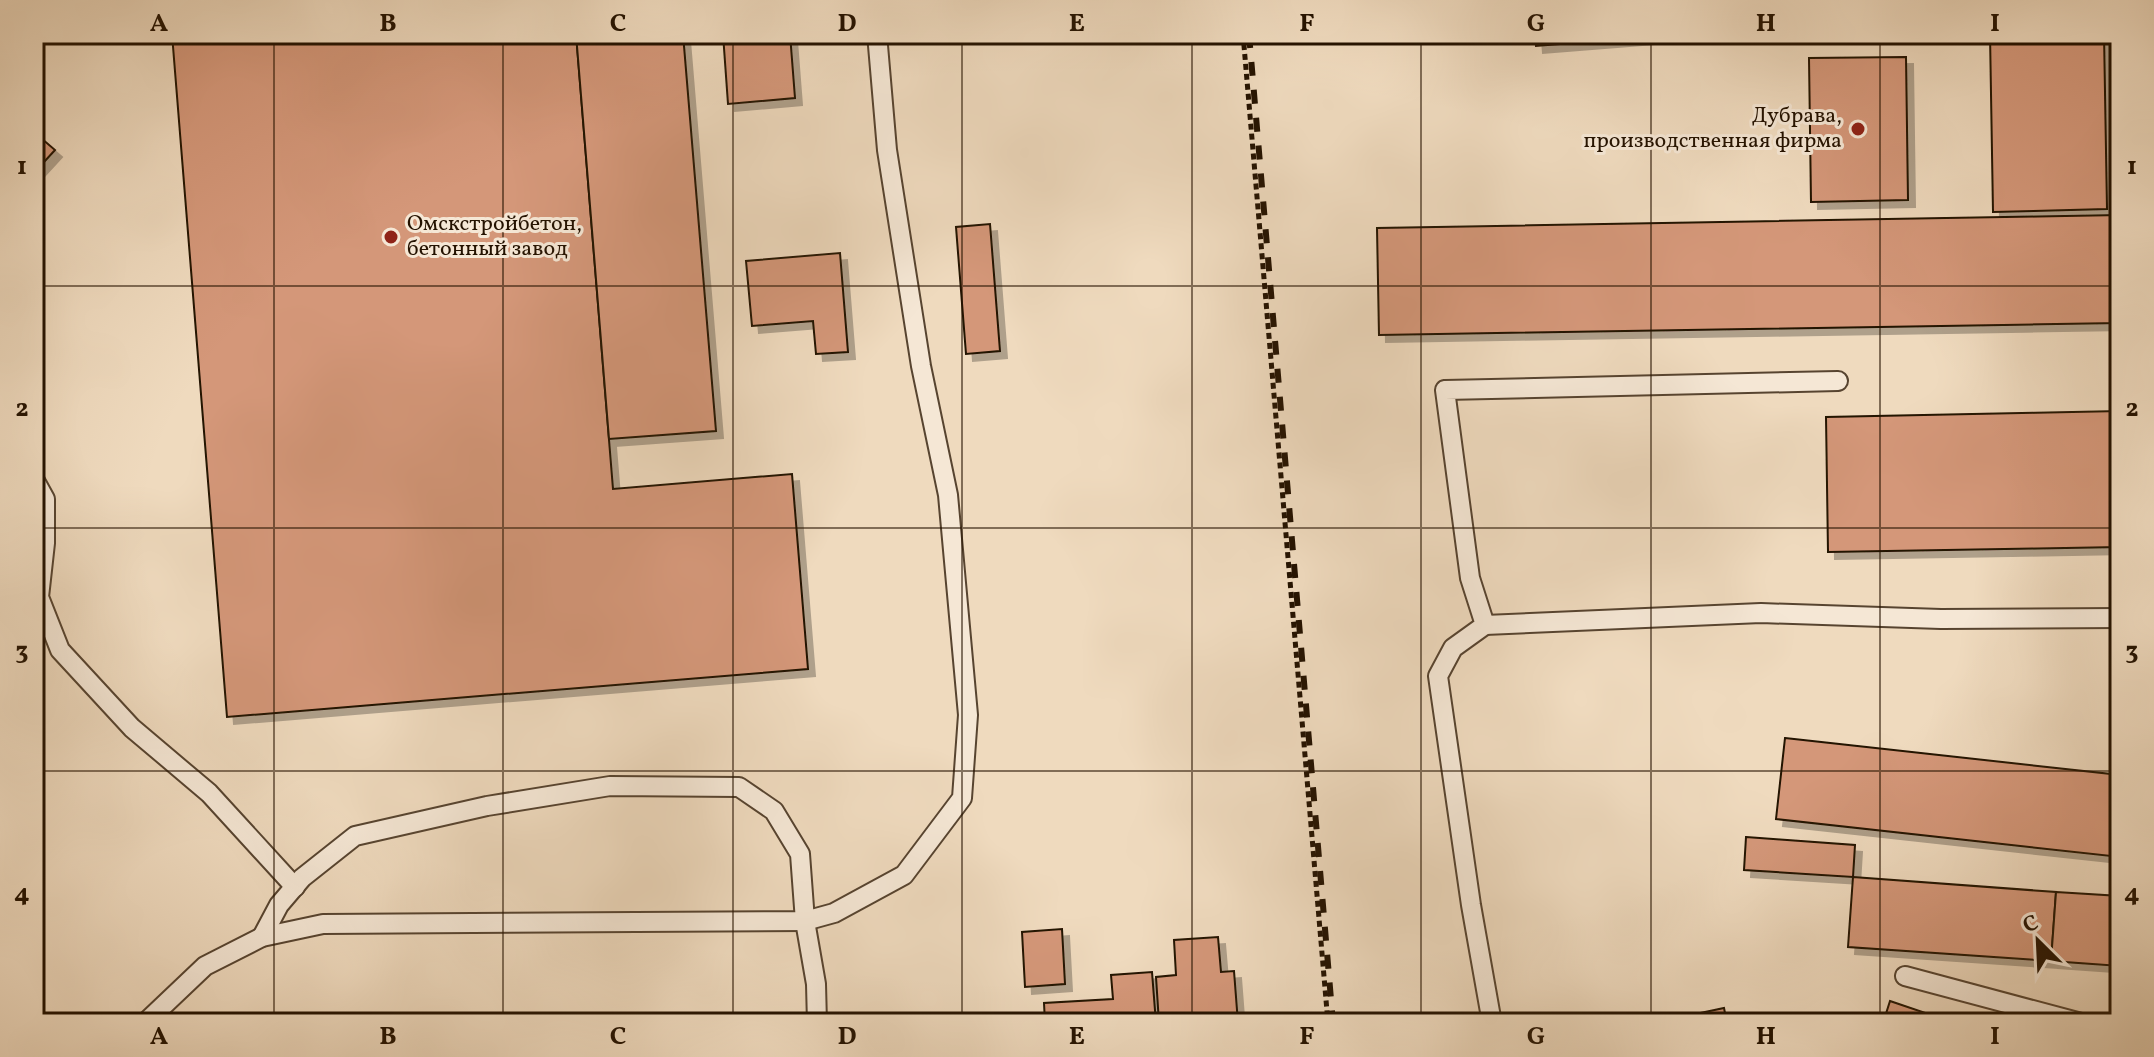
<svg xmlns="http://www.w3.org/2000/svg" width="2154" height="1057" font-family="Vollkorn,serif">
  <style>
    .building { fill: #d49779; stroke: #241200; stroke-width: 2; filter: url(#shadow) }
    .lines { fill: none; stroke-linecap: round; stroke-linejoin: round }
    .lane-casing { stroke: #574430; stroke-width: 22 }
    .path { stroke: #241200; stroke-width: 5; stroke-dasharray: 6 4; stroke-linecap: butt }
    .lane { stroke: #f5e7d5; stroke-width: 18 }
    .rail { stroke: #241200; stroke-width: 6; stroke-dasharray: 14 14; stroke-linecap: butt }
    .grid { fill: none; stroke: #241200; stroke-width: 2; stroke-opacity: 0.55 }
    .poi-dot { fill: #8f2418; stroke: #f5e7d5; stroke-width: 3 }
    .labels { text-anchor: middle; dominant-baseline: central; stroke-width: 6; stroke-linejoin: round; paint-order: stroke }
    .poi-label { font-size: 22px; fill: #241200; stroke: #f5e7d5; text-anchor: end }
    .neatline { fill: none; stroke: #241200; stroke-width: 3 }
    .grid-label { font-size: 26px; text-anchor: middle; font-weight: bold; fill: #241200 }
  </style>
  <defs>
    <filter id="shadow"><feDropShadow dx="7" dy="7" stdDeviation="0" flood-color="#0004"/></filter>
  </defs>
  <rect width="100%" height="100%" fill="#efdabe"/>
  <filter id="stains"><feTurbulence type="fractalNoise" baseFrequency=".0025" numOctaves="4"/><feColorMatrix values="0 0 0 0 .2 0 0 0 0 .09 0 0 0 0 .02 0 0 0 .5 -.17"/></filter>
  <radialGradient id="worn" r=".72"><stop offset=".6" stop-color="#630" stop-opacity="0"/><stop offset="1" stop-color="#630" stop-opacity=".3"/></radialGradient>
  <g class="building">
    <polygon points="172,34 576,34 613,489 792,474 808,669 227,717"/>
    <polygon points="576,34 683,34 716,431 609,439"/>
    <polygon points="723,34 790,34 795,98 728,104"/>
    <polygon points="1535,34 1647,34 1647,37 1536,46"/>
    <polygon points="1990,34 2104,34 2107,209 1993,212"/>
    <polygon points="1906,57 1908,200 1811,202 1809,58"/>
    <polygon points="34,132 55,150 34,173"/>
    <polygon points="2120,215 2120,323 1379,335 1377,228"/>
    <polygon points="990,224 1000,351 966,354 956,227"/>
    <polygon points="840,253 848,352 816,354 813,321 752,326 746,261"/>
    <polygon points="2120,411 2120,547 1828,552 1826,417"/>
    <polygon points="1785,738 2120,775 2120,857 1776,819"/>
    <polygon points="1746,837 1855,845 1853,877 1744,870"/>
    <polygon points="1853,877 2056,892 2051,961 1848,947"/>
    <polygon points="2056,892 2120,896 2120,966 2051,961"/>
    <polygon points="1062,929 1065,984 1025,987 1022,932"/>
    <polygon points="1218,937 1221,972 1234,971 1238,1023 1159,1023 1156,977 1176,975 1174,940"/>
    <polygon points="1152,972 1156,1023 1045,1023 1044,1003 1113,999 1111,975"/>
    <polygon points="1890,1001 1943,1019 1941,1023 1883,1023"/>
    <polygon points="1724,1008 1727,1023 1653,1023"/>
  </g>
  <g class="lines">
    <g class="lane-casing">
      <g id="lane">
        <polyline points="34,479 45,499 45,543 39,597 60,650 132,728 209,793 295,887"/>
        <polyline points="1485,625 1761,613 1941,619 2120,618"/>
        <polyline points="262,937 279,905 302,878 355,836 487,806 610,786 739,787 774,811 800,854 805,921 816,984 817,1023"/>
        <polyline points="1905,976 2081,1023"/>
        <polyline points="145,1023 205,966 262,937 323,924 805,921 834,913 904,875 962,798 968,715 948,495 921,366 887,150 877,34"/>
        <polyline points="1492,1023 1471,905 1438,676 1453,648 1485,625 1470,578 1445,390 1838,381"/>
      </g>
    </g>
    <polyline class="path" points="1243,34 1328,1023"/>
    <use href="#lane" class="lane"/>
    <polyline class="rail" points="1249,34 1333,1023"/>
  </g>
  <path class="grid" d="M274,34V1023M503,34V1023M733,34V1023M962,34V1023M1192,34V1023M1421,34V1023M1651,34V1023M1880,34V1023M34,286H2120M34,528H2120M34,771H2120"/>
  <g class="poi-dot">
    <circle cx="1858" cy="129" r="8"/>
    <circle cx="391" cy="237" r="8"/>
  </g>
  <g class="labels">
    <g class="poi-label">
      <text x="1842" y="116">Дубрава,<tspan x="1842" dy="25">производственная фирма</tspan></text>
      <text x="407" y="224" text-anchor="start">Омскстройбетон,<tspan x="407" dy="25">бетонный завод</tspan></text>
    </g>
  </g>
  <rect width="2154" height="1057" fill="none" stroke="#efdabe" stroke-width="88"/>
  <g transform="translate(2038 941) rotate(336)" stroke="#f5e7d5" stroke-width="6" paint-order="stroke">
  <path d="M0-6L14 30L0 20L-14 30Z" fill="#241200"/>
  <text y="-12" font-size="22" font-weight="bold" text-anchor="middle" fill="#241200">С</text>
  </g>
  <rect x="44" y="44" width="2066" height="969" class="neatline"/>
  <g class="grid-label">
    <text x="159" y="31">A</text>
    <text x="388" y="31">B</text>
    <text x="618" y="31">C</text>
    <text x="847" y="31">D</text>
    <text x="1077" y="31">E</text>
    <text x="1307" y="31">F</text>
    <text x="1536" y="31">G</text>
    <text x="1766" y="31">H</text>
    <text x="1995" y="31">I</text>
    <text x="22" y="174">1</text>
    <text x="2132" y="174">1</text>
    <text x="22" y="416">2</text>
    <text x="2132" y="416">2</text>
    <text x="22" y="659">3</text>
    <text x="2132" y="659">3</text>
    <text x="22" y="901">4</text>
    <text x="2132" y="901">4</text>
    <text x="159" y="1044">A</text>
    <text x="388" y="1044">B</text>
    <text x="618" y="1044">C</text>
    <text x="847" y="1044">D</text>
    <text x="1077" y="1044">E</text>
    <text x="1307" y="1044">F</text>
    <text x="1536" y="1044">G</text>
    <text x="1766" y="1044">H</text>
    <text x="1995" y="1044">I</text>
  </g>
  <rect width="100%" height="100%" filter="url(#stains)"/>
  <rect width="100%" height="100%" fill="url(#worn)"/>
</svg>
